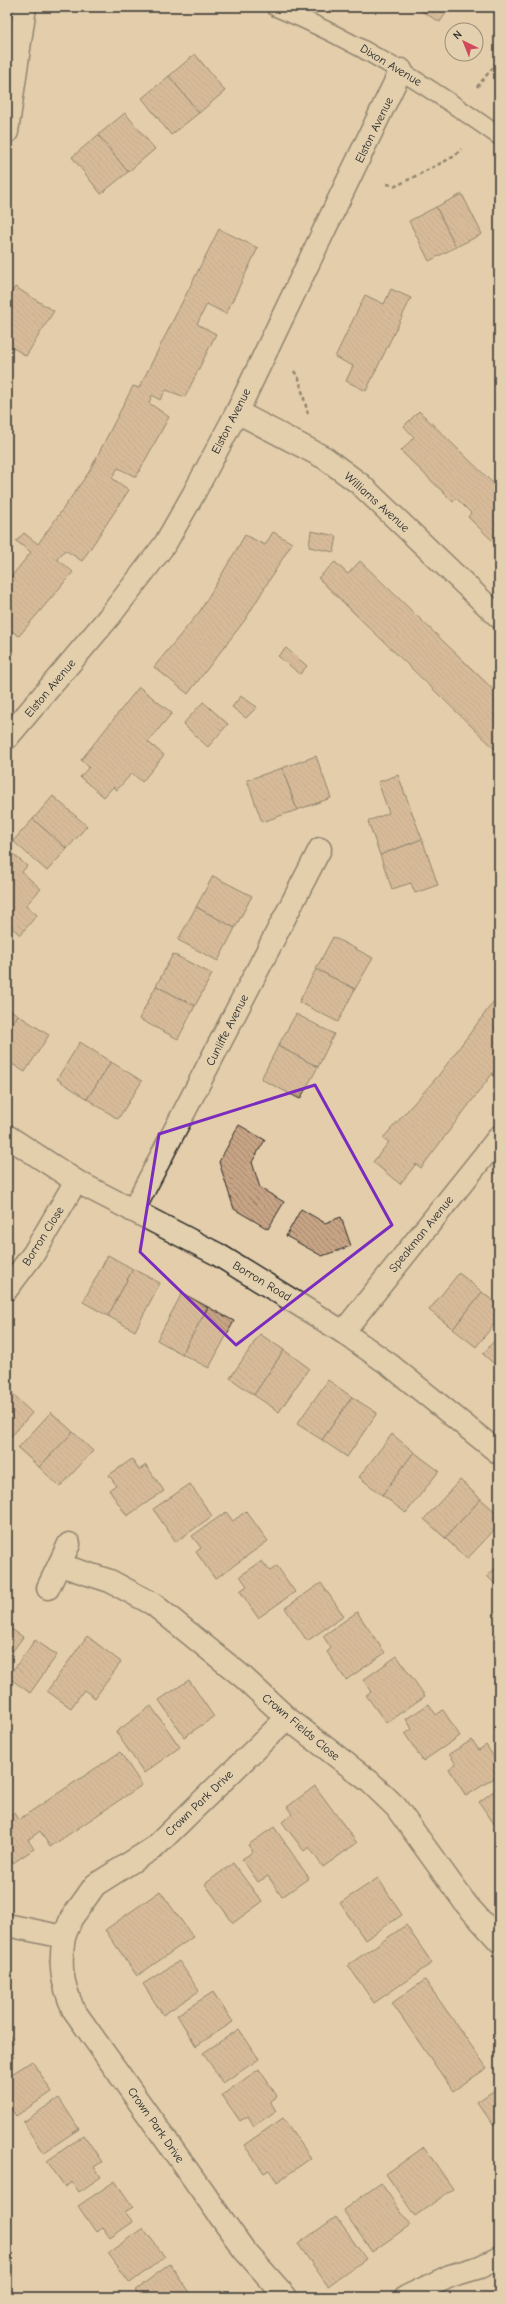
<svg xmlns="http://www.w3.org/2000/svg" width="506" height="2304" font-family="'Comic Neue',sans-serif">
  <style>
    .building { fill: url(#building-back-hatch); stroke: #2b2b2b }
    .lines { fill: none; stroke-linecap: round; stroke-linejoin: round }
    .service-casing { stroke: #2b2b2b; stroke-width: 20 }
    .minor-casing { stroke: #2b2b2b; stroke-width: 25 }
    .path { stroke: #2b2b2b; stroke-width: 2.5; stroke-dasharray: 4 3; stroke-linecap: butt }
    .service { stroke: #e3d0ae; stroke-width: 17 }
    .minor { stroke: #e3d0ae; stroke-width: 22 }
    .marked { fill: none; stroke: #7b2cbf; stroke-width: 3; stroke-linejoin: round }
    .labels { text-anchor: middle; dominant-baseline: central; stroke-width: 3; stroke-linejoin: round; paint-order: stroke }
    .street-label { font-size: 12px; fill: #2b2b2b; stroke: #e3d0ae }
  </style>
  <defs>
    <pattern id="building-back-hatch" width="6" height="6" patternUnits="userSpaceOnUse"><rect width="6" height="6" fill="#c7a485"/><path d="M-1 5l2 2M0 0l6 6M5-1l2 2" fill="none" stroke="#a2866d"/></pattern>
  </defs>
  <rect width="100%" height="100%" fill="#e4cdaa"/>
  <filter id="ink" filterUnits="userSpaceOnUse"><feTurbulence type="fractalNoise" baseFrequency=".025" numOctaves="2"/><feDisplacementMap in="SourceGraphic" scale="8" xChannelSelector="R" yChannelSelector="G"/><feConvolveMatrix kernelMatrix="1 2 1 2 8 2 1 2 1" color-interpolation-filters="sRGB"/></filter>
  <g filter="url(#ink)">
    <g class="building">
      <polygon points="414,7 450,7 440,22"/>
      <polygon points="452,7 464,7 461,12"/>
      <polygon points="195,54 225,91 199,113 169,76"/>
      <polygon points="169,76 199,113 171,135 142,98"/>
      <polygon points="125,113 155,149 128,172 98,135"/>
      <polygon points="98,135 128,172 101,194 72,157"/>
      <polygon points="462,194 482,234 456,247 436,207"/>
      <polygon points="436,207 456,247 429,261 409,221"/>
      <polygon points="219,229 258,248 226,314 207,304 197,324 216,334 185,397 166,390 160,400 152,395 149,403 169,417 136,477 118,468 112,478 129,490 82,561 65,550 57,559 73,572 19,636 7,627 7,582 31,552 16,541 24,533 38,544 89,472 133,386 139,388"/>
      <polygon points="15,287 54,311 26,356 7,344 7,300"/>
      <polygon points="391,289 411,298 366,391 346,381 353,366 335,357 365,295 384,304"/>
      <polygon points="419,411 499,489 499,547 468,517 471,513 456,498 453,502 401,451 414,437 404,426"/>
      <polygon points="311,531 337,536 334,552 309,547"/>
      <polygon points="273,532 292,543 245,620 188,694 154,667 200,611 245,535 265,545"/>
      <polygon points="360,561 499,695 499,753 318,578 335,562 348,574"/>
      <polygon points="286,648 307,666 300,674 278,656"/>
      <polygon points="139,687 172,713 148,742 164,755 142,782 132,773 117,790 113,787 104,797 80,777 89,767 81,760"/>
      <polygon points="241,696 257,707 246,718 232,707"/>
      <polygon points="203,702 228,724 208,747 183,724"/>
      <polygon points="316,756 331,798 297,810 282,768"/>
      <polygon points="282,768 297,810 262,822 247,780"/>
      <polygon points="398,775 422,839 380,855 368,821 389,813 378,782"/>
      <polygon points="53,796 87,826 67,849 33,819"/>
      <polygon points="33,819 67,849 47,871 13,841"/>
      <polygon points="422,839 438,885 415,893 411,883 392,889 380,855"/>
      <polygon points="7,849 27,866 22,872 41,889 26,905 37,915 20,935 7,923"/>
      <polygon points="213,876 252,896 235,928 196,907"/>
      <polygon points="196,907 235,928 218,961 178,940"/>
      <polygon points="333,937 373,958 355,989 316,969"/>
      <polygon points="173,954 212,974 195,1006 156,986"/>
      <polygon points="316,969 355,989 338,1022 299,1002"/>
      <polygon points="156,986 195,1006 178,1039 139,1019"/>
      <polygon points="497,997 499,999 499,1065 421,1168 416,1164 400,1184 373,1162 389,1142 383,1138 438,1076"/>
      <polygon points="7,1008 18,1015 7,1032"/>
      <polygon points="296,1014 334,1034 318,1067 278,1046"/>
      <polygon points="18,1015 49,1035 25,1072 7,1061 7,1032"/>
      <polygon points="80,1042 111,1062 87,1099 57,1079"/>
      <polygon points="278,1046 318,1067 300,1099 261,1079"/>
      <polygon points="111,1062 142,1081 118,1119 87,1099"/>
      <polygon points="239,1125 265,1140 252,1162 260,1188 284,1202 268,1229 234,1209 219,1162"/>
      <polygon points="301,1209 325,1223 341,1217 351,1246 322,1256 286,1236"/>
      <polygon points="108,1255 133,1269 108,1316 83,1302"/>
      <polygon points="133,1269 160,1283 135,1331 108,1316"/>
      <polygon points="459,1273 482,1292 453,1329 429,1310"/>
      <polygon points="482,1292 499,1306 499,1318 476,1347 453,1329"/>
      <polygon points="182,1293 208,1307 182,1354 157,1340"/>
      <polygon points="208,1307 234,1321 209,1368 182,1354"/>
      <polygon points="260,1334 284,1350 254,1395 230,1378"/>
      <polygon points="499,1335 499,1368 483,1354"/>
      <polygon points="284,1350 309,1368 279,1412 254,1395"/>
      <polygon points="328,1380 352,1397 322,1440 297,1424"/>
      <polygon points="7,1390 12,1394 7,1400"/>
      <polygon points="12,1394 32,1413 7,1441 7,1400"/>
      <polygon points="352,1397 377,1413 347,1457 322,1440"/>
      <polygon points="51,1412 73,1432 39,1467 18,1448"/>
      <polygon points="73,1432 93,1451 60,1487 39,1467"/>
      <polygon points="392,1434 414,1452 382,1495 359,1477"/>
      <polygon points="414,1452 439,1471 406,1513 382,1495"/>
      <polygon points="132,1459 139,1470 146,1465 164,1491 127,1516 109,1490 116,1485 109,1475"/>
      <polygon points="460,1480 481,1499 445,1538 424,1519"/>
      <polygon points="190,1484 212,1516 176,1542 153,1509"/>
      <polygon points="481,1499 499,1515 499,1525 467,1559 445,1538"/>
      <polygon points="246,1511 268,1541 215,1579 196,1552 201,1548 192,1536 226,1512 233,1521"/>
      <polygon points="262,1561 270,1571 277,1566 295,1592 258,1618 240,1591 247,1586 240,1576"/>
      <polygon points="499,1565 499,1588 487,1576"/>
      <polygon points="321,1583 344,1616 307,1641 285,1608"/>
      <polygon points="357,1612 385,1653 346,1680 327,1652 331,1648 323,1636"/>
      <polygon points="7,1626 23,1637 7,1659"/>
      <polygon points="87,1636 121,1662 95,1698 84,1690 71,1708 47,1691"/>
      <polygon points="35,1640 57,1655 30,1693 8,1677"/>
      <polygon points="397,1656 425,1696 386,1723 366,1695 371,1692 363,1680"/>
      <polygon points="189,1680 214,1717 184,1737 159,1700"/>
      <polygon points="429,1704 436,1715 443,1710 460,1736 423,1761 405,1734 412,1729 406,1719"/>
      <polygon points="151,1706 180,1747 144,1773 116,1732"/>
      <polygon points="472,1740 479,1750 486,1745 499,1765 499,1775 466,1796 449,1769 456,1764 449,1754"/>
      <polygon points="120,1752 142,1785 50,1847 40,1831 28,1840 34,1849 13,1863 7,1855 7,1818 14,1813 18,1820"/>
      <polygon points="315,1786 357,1843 323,1867 309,1847 304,1851 282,1822 292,1814 287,1807"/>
      <polygon points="499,1787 499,1831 479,1802"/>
      <polygon points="274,1827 309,1878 282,1897 268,1876 258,1882 242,1859 253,1852 248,1845"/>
      <polygon points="233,1863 262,1902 233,1923 205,1884"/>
      <polygon points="378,1878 402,1915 365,1940 340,1903"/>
      <polygon points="160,1891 193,1937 137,1976 105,1930"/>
      <polygon points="406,1925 432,1963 374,2003 348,1965"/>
      <polygon points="179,1961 199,1991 163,2015 143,1984"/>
      <polygon points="425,1980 487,2068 453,2091 392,2003"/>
      <polygon points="213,1992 233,2022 196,2046 177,2015"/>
      <polygon points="239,2029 259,2059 223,2083 203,2053"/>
      <polygon points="7,2031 14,2042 7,2047 14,2057 7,2062"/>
      <polygon points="32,2061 52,2092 16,2116 7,2102 7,2077"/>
      <polygon points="259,2069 277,2096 270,2101 276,2111 254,2126 248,2116 240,2121 222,2095"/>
      <polygon points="499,2087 499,2123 494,2126 477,2102"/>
      <polygon points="59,2098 79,2129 43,2153 23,2122"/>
      <polygon points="283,2118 311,2158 277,2182 269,2170 264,2173 244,2145"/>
      <polygon points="84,2135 102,2162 94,2167 101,2177 79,2192 72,2182 65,2187 47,2161"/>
      <polygon points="424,2147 453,2189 415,2216 386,2174"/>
      <polygon points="115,2181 133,2207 125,2212 133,2222 110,2238 103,2228 96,2232 78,2206"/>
      <polygon points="381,2183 410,2225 372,2252 343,2210"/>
      <polygon points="336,2217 366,2259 328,2286 298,2244"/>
      <polygon points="143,2228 165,2257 130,2283 108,2253"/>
      <polygon points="170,2264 191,2294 187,2297 140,2297 135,2290"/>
    </g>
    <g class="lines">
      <g class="service-casing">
        <path id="service" d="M275,7C356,40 428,86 499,136"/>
      </g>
      <g class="minor-casing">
        <g id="minor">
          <polyline points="7,132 25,7"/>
          <polyline points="237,412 325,458 360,484 499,617"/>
          <polyline points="7,738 109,617 165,544 193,495 237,412 401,70"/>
          <polyline points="7,1136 76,1181 217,1254 343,1332 390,1365 499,1453"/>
          <polyline points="133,1211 320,849"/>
          <polyline points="7,1289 34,1253 76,1181"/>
          <polyline points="343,1332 499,1137"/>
          <polyline points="60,1565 110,1581 153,1604 243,1677 287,1718 370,1782 396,1807 466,1904 499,1941"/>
          <polyline points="48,1588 69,1544"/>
          <path d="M7,1925L64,1937C59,1966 62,1982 73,2009L244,2250L286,2297"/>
          <polyline points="64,1937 71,1919 95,1885 155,1847 287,1718"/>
          <polyline points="406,2297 450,2276 480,2267 499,2258"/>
        </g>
      </g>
      <g class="path">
        <polyline points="477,87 499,60"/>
        <polyline points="387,184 396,186 455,156 461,149"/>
        <polyline points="294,371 299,379 308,414"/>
      </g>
      <use href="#service" class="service"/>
      <use href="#minor" class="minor"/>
    </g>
  </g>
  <path d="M0 0H506V2304H0ZM315,1085L392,1225L236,1345L140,1252L159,1134Z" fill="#e4cdaa" fill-opacity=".55" fill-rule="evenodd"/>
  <path class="marked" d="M315,1085L392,1225L236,1345L140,1252L159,1134Z"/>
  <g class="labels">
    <g class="street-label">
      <text transform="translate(391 65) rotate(31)">Dixon Avenue</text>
      <text transform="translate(374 130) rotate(-64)">Elston Avenue</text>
      <text transform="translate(231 421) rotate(-63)">Elston Avenue</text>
      <text transform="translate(377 502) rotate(42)">Williams Avenue</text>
      <text transform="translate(50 688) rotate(-50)">Elston Avenue</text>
      <text transform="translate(227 1030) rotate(-63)">Cunliffe Avenue</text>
      <text transform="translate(421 1234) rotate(-51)">Speakman Avenue</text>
      <text transform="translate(43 1236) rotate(-58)">Borron Close</text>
      <text transform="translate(262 1281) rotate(31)">Borron Road</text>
      <text transform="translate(301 1727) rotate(40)">Crown Fields Close</text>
      <text transform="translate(199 1803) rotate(-44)">Crown Park Drive</text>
      <text transform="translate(156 2125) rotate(55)">Crown Park Drive</text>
    </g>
  </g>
  <rect width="506" height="2304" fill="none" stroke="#e3d0ae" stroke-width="24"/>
  <rect x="12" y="12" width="482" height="2280" fill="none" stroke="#2b2b2b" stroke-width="1.5" filter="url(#ink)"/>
  <g transform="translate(464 42) rotate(317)"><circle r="19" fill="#e3d0ae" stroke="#998e7a"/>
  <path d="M0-3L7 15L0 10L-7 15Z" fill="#d1495b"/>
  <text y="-6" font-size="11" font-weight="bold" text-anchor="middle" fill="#2b2b2b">N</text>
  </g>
</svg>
